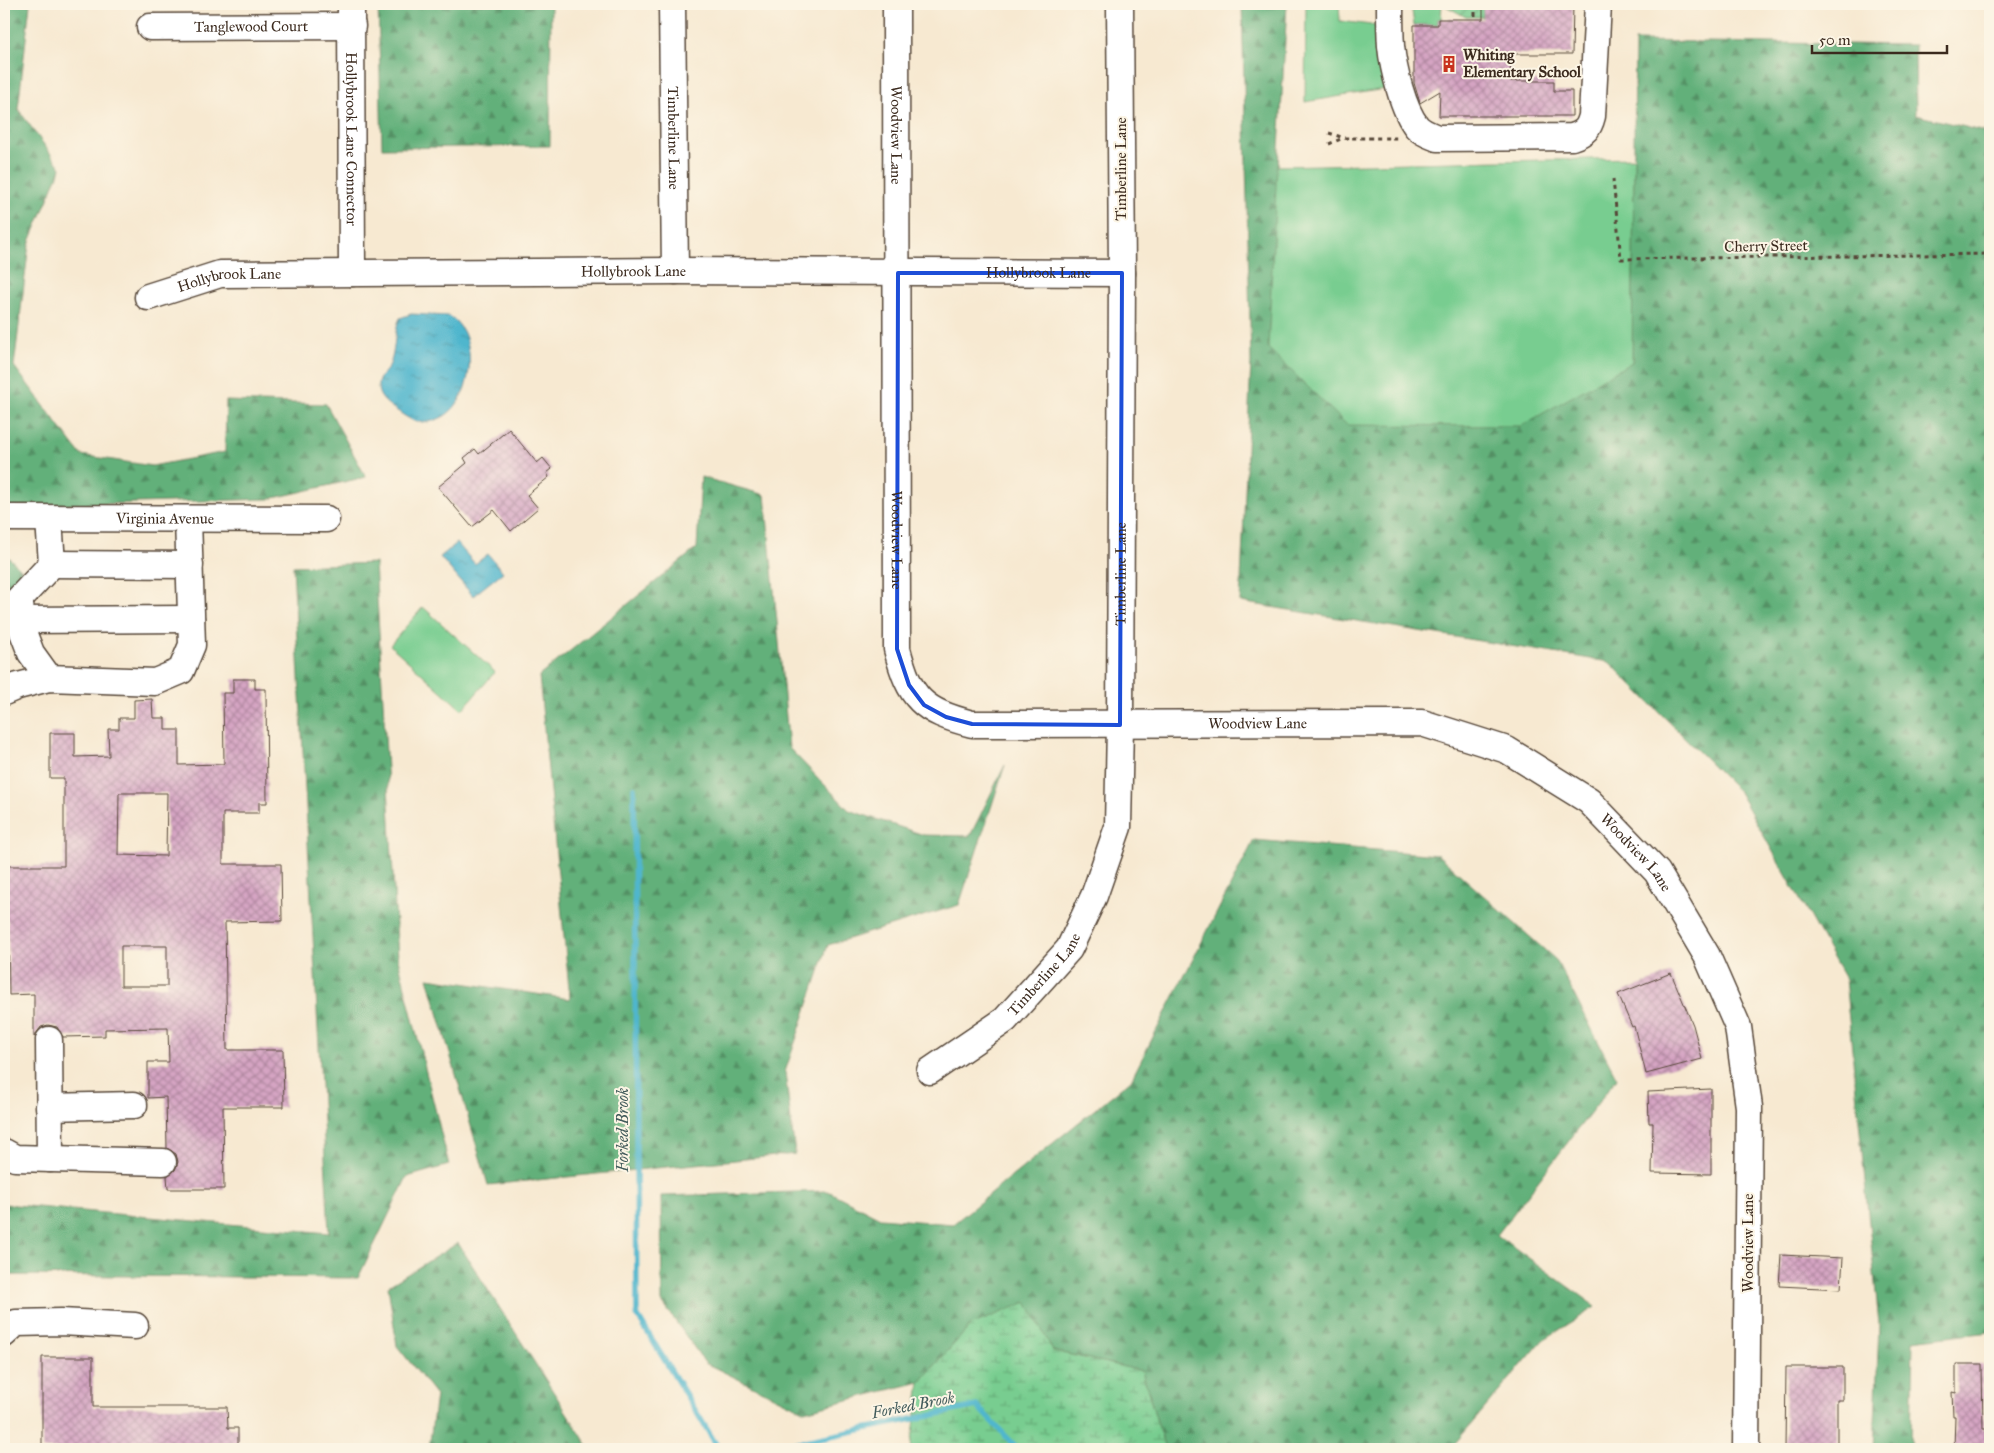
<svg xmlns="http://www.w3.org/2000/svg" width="1994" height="1453" font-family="'IM FELL Great Primer',serif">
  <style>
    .forest { fill: url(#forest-firs); stroke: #4e6d4c }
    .wetland { fill: url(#wetland-marsh); stroke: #5a7c57 }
    .park { fill: #78cd90; stroke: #5a7c57 }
    .garden { fill: url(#garden-furrows); stroke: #5a7c57 }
    .water { fill: url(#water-ripples); stroke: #457076 }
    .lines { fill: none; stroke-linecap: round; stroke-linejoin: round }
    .stream { stroke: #4fb6cd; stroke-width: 5.5 }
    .building { fill: url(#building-cross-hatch); fill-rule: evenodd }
    .minor-casing { stroke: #574739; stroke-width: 29 }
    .path { stroke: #574739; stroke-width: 3; stroke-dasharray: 4 4; stroke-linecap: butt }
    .minor { stroke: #fff; stroke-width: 26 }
    .marked { fill: none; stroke: #1d4ed8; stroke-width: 4; stroke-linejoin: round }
    .labels { text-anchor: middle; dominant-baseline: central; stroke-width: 4; stroke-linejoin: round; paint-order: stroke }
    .street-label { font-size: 15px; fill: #3b2a1e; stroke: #fcf5e5 }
    .poi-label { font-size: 15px; font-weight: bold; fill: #3b2a1e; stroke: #fcf5e5; text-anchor: start }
    .water-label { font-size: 16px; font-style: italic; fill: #425b5b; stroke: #fcf5e5 }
  </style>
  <defs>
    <pattern id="forest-firs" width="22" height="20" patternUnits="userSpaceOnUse" patternTransform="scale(1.25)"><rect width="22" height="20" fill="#62b07a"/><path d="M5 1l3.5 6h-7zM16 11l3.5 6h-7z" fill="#528f63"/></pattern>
    <pattern id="wetland-marsh" width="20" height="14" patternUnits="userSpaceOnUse" patternTransform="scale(1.25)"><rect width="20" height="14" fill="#78cd90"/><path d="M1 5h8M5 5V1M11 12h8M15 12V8" fill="none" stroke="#64a775"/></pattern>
    <pattern id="garden-furrows" width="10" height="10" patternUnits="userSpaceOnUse" patternTransform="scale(1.25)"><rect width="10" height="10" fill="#78cd90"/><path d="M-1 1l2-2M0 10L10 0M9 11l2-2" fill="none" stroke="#64a775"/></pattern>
    <pattern id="water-ripples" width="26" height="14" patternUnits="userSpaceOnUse" patternTransform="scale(1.25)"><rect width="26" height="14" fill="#4fb6cd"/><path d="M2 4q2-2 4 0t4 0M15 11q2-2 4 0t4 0" fill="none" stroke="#4394a6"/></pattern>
    <pattern id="building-cross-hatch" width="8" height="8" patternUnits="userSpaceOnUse" patternTransform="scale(1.25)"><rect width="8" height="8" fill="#d5a4c3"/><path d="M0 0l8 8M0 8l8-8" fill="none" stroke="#ae869e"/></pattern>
  </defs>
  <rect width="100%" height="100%" fill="#fcf5e5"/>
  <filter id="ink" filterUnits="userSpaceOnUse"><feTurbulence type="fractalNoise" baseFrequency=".02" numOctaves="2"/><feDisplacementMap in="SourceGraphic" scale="10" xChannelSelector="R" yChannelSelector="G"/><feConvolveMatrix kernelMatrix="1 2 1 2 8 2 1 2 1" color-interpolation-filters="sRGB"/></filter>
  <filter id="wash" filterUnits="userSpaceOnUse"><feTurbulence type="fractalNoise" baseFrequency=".0096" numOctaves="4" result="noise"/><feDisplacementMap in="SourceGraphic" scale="20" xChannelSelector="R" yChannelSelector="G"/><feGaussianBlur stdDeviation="1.12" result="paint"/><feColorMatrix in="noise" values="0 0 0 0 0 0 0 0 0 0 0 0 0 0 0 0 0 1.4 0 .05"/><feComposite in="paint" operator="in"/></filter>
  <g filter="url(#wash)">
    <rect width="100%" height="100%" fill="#f7e9d1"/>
    <g class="forest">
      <polygon points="4,4 30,4 18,109 61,168 29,244 14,366 81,455 152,466 225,452 226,401 326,404 366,477 269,499 4,507"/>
      <polygon points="378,4 551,4 550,146 382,148"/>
      <polygon points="1242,4 1287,4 1268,348 1632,362 1635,41 1915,45 1916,115 1990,133 1990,1331 1913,1340 1911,1449 1874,1449 1879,1324 1845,979 1739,792 1609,662 1240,602 1251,362"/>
      <polygon points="701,477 765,495 789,748 849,810 924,835 970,836 1005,765 959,905 828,945 785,1072 795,1154 488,1185 428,978 570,999 539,676 697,548"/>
      <polygon points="4,553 26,574 4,601"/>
      <polygon points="375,563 398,959 449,1165 407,1177 358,1278 4,1275 4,1204 329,1233 293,566"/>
      <polygon points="1254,840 1438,855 1556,960 1617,1078 1497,1235 1596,1307 1543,1340 1450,1449 1165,1449 1142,1371 1053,1351 971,1325 920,1382 804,1411 705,1363 662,1302 661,1196 828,1191 880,1218 953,1224 1131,1080"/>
      <polygon points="458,1243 590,1449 429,1449 436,1395 397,1346 388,1286"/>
    </g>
    <polygon class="wetland" points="1027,1302 1053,1351 1142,1371 1165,1449 911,1449 920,1382 971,1325"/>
    <g class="park">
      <polygon points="1306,4 1339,4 1340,21 1379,26 1391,88 1305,102"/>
      <polygon points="1411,4 1442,4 1441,19 1438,19 1438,25 1414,25"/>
      <polygon points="1634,158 1632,362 1521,426 1347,425 1268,348 1277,166"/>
      <polygon points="423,607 495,672 462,710 390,645"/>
    </g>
    <polygon class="garden" points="1442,4 1483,4 1483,17 1466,17"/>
    <g class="water">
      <path d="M411,314L448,316C482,332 474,410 435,420C427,423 420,423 412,420C408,418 403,415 399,412C390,406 378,399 378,387C377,376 387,373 390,364C395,352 394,336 398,323L400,318Z"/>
      <polygon points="457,543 475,564 488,554 503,572 473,596 440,557"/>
    </g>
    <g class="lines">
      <g class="stream">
        <polyline points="634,788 637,1315 719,1449"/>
        <polyline points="766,1449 977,1406 1018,1449"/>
      </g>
    </g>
    <g id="blocks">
      <g class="building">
        <polygon points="1483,4 1573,4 1572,54 1511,54 1510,81 1554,81 1554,91 1572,91 1572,116 1439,116 1440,91 1420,103 1414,83 1414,25 1438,25 1438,19 1483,19"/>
        <polygon points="509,429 537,463 543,458 552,469 547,473 549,477 527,495 538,508 511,531 494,510 472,527 438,487 467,463 464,458 475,449 479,454"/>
        <path d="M233,679H255V689H266L267,803H259V813H223V864H281L282,921L225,922L227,1050H283L284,1107H223L224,1189H168L167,1176L175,1170L178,1162L176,1154L167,1148L166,1097L148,1098V1062H169L168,1028L105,1029V1036L63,1037L57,1027L48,1025L41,1027L34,1037V994L9,995L8,921H4V866H64V778H50V733H75V757L109,756L108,729H119V718H134V700L152,699L153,718H165V730H179V765L224,764L223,693H233ZM119,793H167L166,856L118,855ZM121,946H167V986H121Z"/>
        <polygon points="1671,973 1693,1025 1702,1059 1646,1074 1634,1026 1632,1027 1618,994"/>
        <polygon points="1711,1089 1711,1174 1652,1173 1653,1123 1649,1123 1648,1092"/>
        <polygon points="1781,1255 1843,1258 1841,1289 1779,1286"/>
        <polygon points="42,1357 93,1357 93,1407 227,1407 228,1428 238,1428 238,1449 42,1449"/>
        <polygon points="1956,1364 1982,1364 1983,1429 1986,1429 1986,1449 1954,1449 1955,1416 1953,1416 1952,1392 1956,1393"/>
        <polygon points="1786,1367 1843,1367 1843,1400 1837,1400 1837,1449 1785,1449"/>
      </g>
    </g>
  </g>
  <g filter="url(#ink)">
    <use href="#blocks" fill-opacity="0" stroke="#574739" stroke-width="1"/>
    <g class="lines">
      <g class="minor-casing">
        <g id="minor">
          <path id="s1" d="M351,4L352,273"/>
          <path id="s2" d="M672,4L675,271"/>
          <path id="s3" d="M896,4L897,649C910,699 922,711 972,724L1422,723L1507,750L1589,801L1657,872L1707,956L1738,1027L1749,1107L1746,1449"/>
          <path d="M1390,4C1390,18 1390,32 1391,46C1393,68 1403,110 1417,127C1423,133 1430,135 1437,138L1572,137C1585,133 1589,128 1592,116L1598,4"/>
          <path id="s4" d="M150,27L352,26"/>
          <path id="s5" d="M148,297L220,274L675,271L1122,273"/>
          <path id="s6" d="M4,518L326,519"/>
          <polyline points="52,564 190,565"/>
          <polyline points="20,604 23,632 31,653 49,678"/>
          <polyline points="4,615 52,564 49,519"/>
          <polyline points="22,620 191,619"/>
          <polyline points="4,692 18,686 49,678 155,682 181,671 192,645 188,519"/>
          <polyline points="49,1040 50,1159"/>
          <path id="s7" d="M930,1071L1005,1020L1069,949L1094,896L1118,827L1120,725L1122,273L1120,4"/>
          <polyline points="49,1107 134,1105"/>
          <polyline points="4,1152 15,1158 163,1162"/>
          <polyline points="4,1334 16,1323 61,1322 135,1326"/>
        </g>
      </g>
      <g class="path">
        <polyline points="1475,4 1475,17"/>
        <polyline points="1329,133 1344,138 1399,138"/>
        <polyline points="1329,144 1343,138"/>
        <polyline points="1613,179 1621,259 1990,254"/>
      </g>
      <use href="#minor" class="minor"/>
    </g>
  </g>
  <path class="marked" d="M898,273H1122L1120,725L972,724L946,717L924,705L909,685L897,649Z"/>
  <defs>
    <g id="building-bare" transform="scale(1.35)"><path d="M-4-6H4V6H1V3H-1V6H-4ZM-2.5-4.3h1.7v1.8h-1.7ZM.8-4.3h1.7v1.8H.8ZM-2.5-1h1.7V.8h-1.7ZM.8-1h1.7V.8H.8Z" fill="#c8321e" stroke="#fcf5e5" stroke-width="2.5" paint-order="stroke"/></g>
  </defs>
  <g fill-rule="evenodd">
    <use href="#building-bare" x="1449" y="64"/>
  </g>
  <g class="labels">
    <g class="street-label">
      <text stroke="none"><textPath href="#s4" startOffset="101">Tanglewood Court</textPath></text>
      <text stroke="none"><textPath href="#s3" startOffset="131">Woodview Lane</textPath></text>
      <text stroke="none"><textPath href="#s2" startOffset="134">Timberline Lane</textPath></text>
      <text stroke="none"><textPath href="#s1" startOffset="135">Hollybrook Lane Connector</textPath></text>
      <text transform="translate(1121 169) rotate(-90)">Timberline Lane</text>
      <text transform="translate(1766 246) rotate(-1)">Cherry Street</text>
      <text stroke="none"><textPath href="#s5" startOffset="489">Hollybrook Lane</textPath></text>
      <text stroke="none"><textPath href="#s5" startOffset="894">Hollybrook Lane</textPath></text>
      <text stroke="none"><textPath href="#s5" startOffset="84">Hollybrook Lane</textPath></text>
      <text stroke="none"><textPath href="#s6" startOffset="161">Virginia Avenue</textPath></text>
      <text stroke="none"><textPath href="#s3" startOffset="536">Woodview Lane</textPath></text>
      <text stroke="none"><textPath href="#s7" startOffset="571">Timberline Lane</textPath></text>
      <text stroke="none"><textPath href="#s3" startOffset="1045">Woodview Lane</textPath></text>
      <text stroke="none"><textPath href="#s3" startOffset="1465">Woodview Lane</textPath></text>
      <text stroke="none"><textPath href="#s7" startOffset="151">Timberline Lane</textPath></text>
      <text transform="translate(1748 1243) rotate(-90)">Woodview Lane</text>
    </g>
    <g class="poi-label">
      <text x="1463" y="55">Whiting<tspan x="1463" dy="17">Elementary School</tspan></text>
    </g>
    <g class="water-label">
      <text transform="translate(622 1130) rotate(-90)">Forked Brook</text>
      <text transform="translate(913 1405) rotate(-11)">Forked Brook</text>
    </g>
  </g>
  <rect width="1994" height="1453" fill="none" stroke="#fcf5e5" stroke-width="20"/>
  <path d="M1812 45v8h135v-8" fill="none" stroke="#3b2a1e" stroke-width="2.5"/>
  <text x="1819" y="45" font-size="15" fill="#3b2a1e" stroke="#fcf5e5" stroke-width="4" paint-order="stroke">50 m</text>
</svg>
